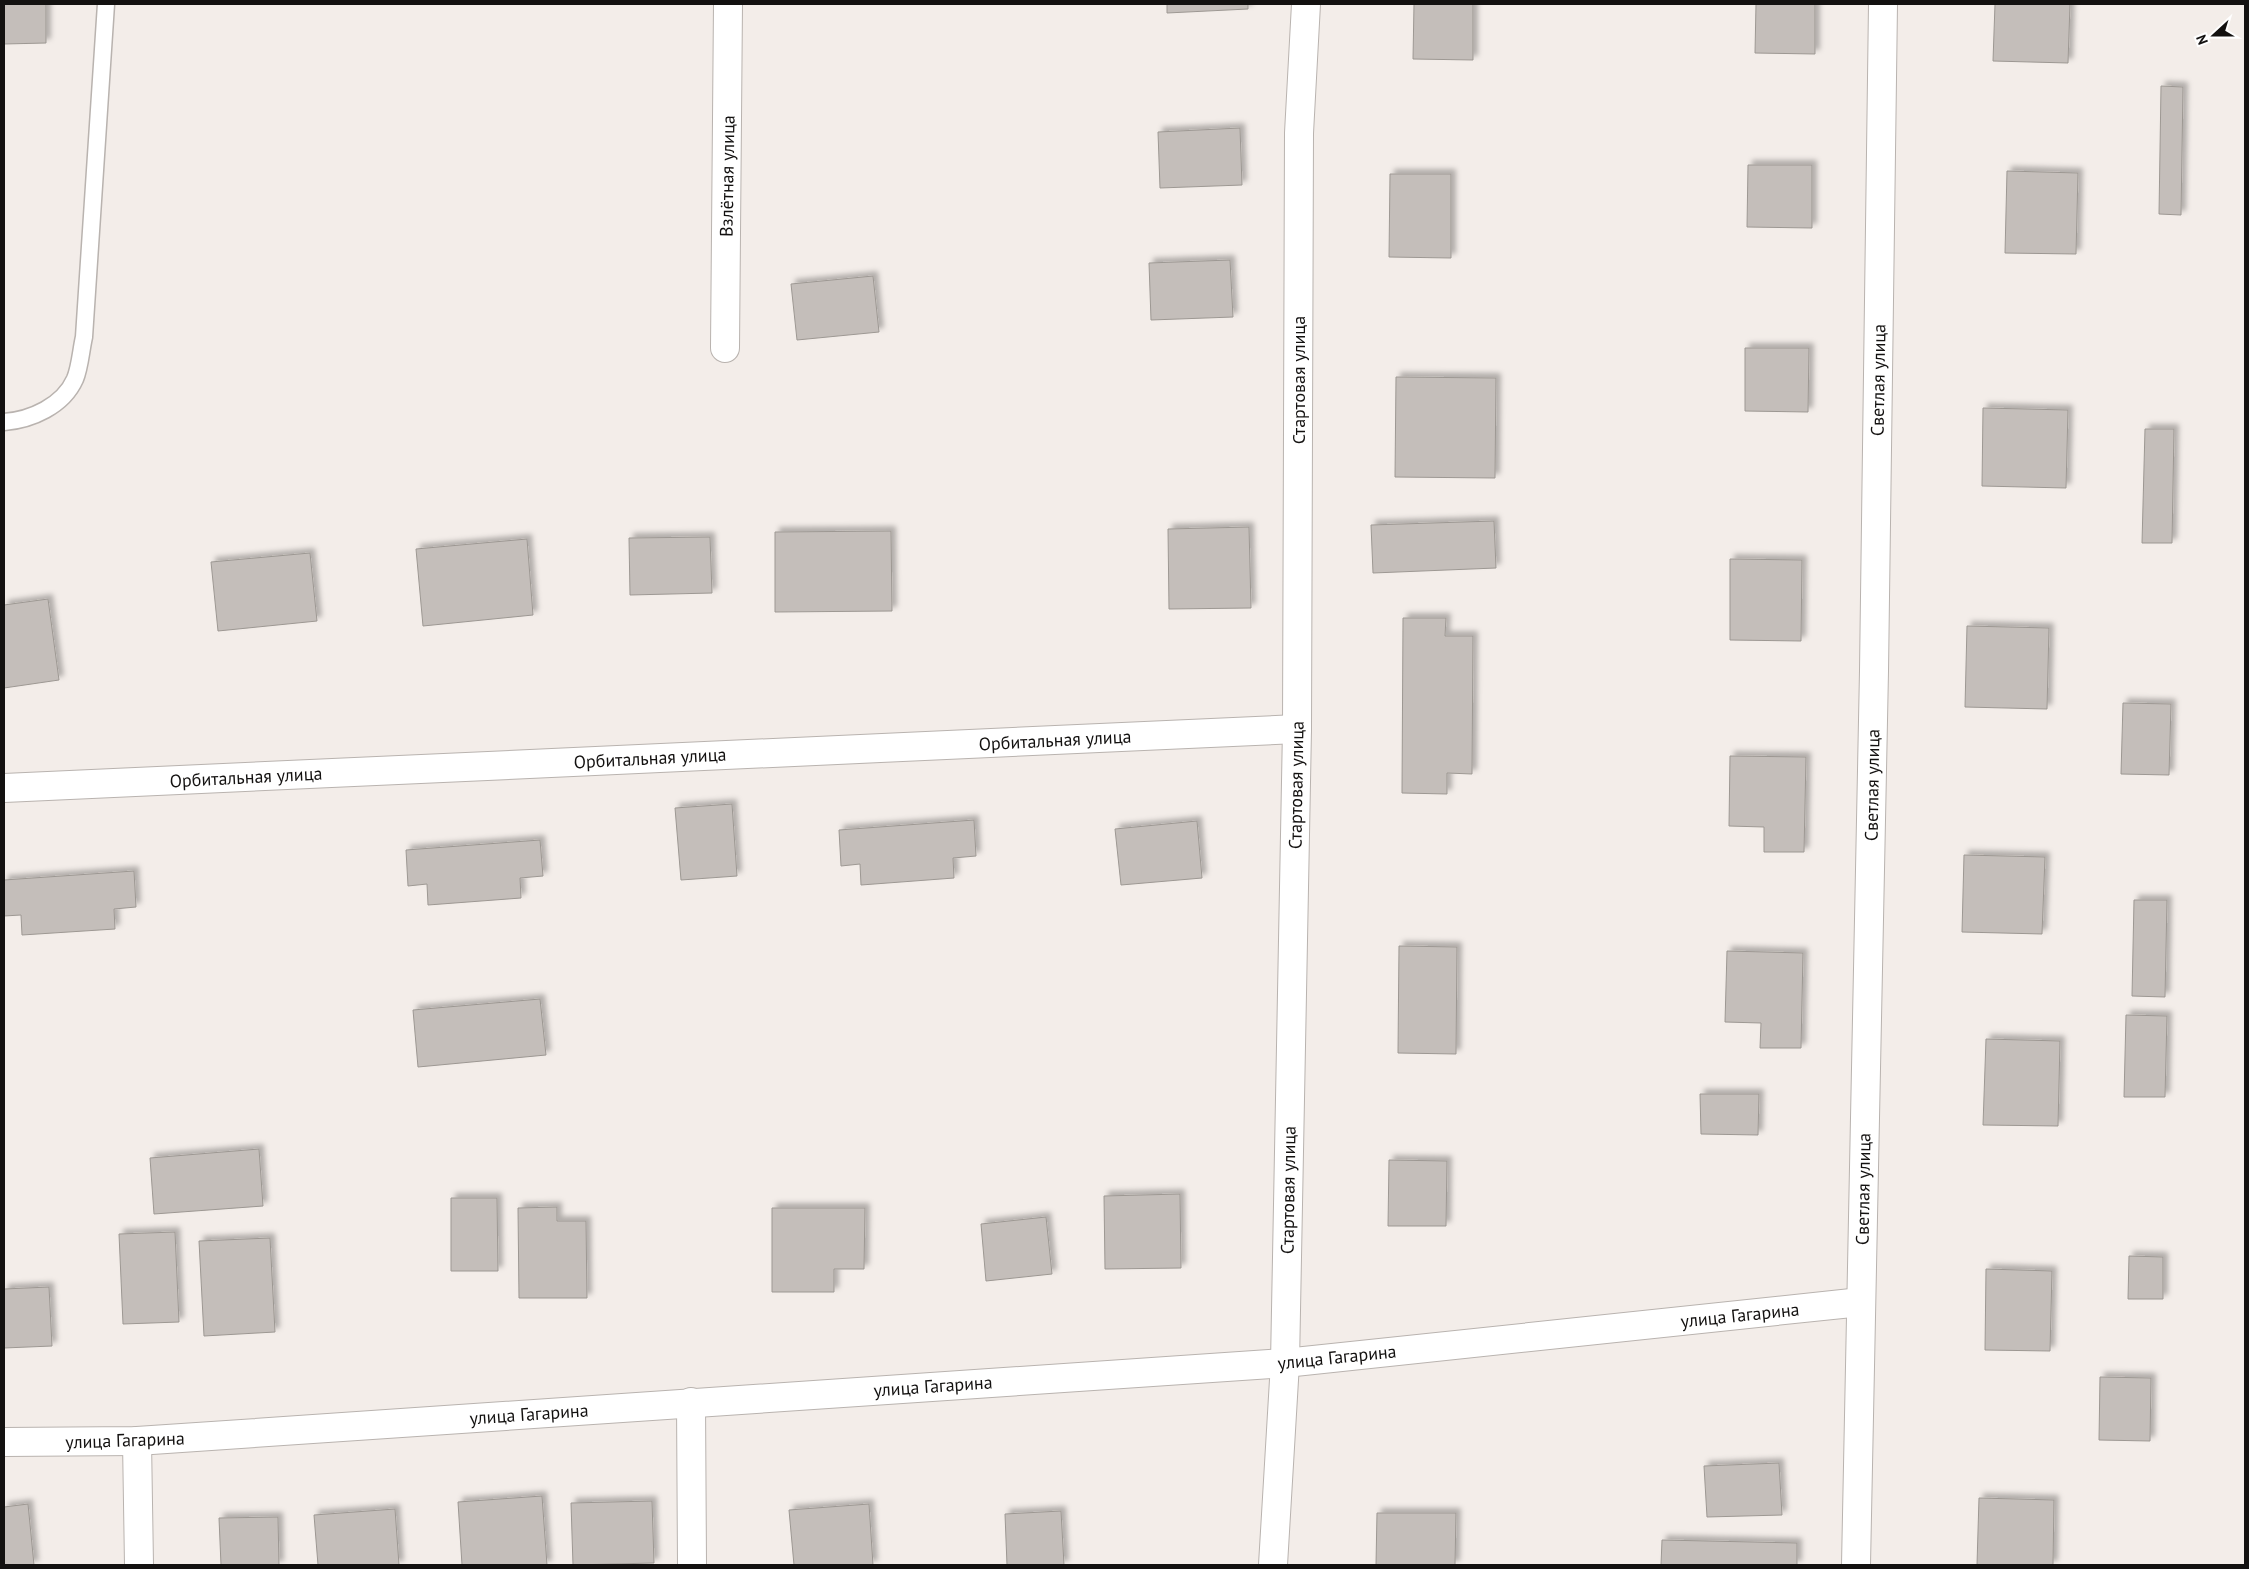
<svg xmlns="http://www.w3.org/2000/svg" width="2249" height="1569" font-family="'PT Sans',sans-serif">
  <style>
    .building { fill: #c4beba; stroke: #9d9893; filter: url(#shadow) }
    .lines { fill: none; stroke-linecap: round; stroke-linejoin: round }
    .service-casing { stroke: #b9b3af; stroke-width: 19 }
    .minor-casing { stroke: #b9b3af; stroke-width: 30 }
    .service { stroke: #fff; stroke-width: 16 }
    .minor { stroke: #fff; stroke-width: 28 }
    .labels { text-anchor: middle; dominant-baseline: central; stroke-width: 4.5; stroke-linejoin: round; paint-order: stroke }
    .street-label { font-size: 18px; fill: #131110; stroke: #fff }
  </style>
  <defs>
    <filter id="shadow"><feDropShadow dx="4.5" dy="-4.5" stdDeviation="2.5" flood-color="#0004"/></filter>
  </defs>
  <rect width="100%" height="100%" fill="#f3ede9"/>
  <g class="building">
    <polygon points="4,4 46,4 46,43 4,44"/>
    <polygon points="1167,4 1248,4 1248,9 1167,13"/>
    <polygon points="1414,4 1473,4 1473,60 1413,59"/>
    <polygon points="1756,4 1815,4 1815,54 1755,53"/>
    <polygon points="1995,4 2070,4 2068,63 1993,61"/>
    <polygon points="2161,86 2183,87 2181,215 2159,214"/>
    <polygon points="1240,128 1242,185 1160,188 1158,132"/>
    <polygon points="1748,165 1812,165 1812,228 1747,227"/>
    <polygon points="2007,171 2078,173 2076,254 2005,253"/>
    <polygon points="1390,174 1451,174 1451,258 1389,257"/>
    <polygon points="1230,260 1233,317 1151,320 1149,263"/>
    <polygon points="873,276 879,332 797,340 791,284"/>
    <polygon points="1745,348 1809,348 1808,412 1745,411"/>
    <polygon points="1396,377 1496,378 1495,478 1395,477"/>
    <polygon points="1983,408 2068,410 2066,488 1982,486"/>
    <polygon points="2145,429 2174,429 2172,543 2142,543"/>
    <polygon points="1494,521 1496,568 1373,573 1371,525"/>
    <polygon points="1249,527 1251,608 1169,609 1168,529"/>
    <polygon points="891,531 892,611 775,612 775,532"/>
    <polygon points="710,537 712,593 630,595 629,538"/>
    <polygon points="527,539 533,615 423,626 416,549"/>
    <polygon points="310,553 317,621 218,631 211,562"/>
    <polygon points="1730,559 1802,560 1801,641 1730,640"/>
    <polygon points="48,599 59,680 4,688 4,605"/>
    <polygon points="1403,618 1446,618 1445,636 1473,636 1472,774 1447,773 1447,794 1402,793"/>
    <polygon points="1967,626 2049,628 2047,709 1965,707"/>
    <polygon points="2123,703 2171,704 2169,775 2121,774"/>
    <polygon points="1730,756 1806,757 1804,852 1764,852 1764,827 1729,826"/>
    <polygon points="732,804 737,876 681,880 675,808"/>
    <polygon points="974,820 976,856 953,858 954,878 861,885 860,864 841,866 839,830"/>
    <polygon points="1197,821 1202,878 1121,885 1115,829"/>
    <polygon points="540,840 543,876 520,878 521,898 428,905 427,884 408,886 406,850"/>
    <polygon points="1964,855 2045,857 2042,934 1962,932"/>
    <polygon points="134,871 136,907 114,909 115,929 22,935 21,915 4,916 4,880"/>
    <polygon points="2134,900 2167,900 2165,997 2132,996"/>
    <polygon points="1399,946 1457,947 1456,1054 1398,1053"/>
    <polygon points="1727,951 1803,953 1801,1048 1760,1048 1761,1023 1725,1022"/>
    <polygon points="540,999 546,1055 418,1067 413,1010"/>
    <polygon points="2126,1015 2167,1016 2165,1097 2124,1097"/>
    <polygon points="1986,1039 2060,1041 2058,1126 1983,1125"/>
    <polygon points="1700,1094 1759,1094 1758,1135 1701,1134"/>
    <polygon points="259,1149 263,1206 154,1214 150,1158"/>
    <polygon points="1389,1160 1447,1161 1446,1226 1388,1226"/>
    <polygon points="1180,1194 1181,1268 1105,1269 1104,1196"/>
    <polygon points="451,1198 497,1198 498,1271 451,1271"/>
    <polygon points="557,1207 557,1221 586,1221 587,1298 519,1298 518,1208"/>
    <polygon points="772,1208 865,1208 864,1269 834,1269 834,1292 772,1292"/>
    <polygon points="1046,1217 1052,1274 986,1281 981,1224"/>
    <polygon points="175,1232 179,1322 123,1324 119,1234"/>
    <polygon points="270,1238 275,1332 204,1336 199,1241"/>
    <polygon points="2129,1256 2163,1257 2163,1299 2128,1299"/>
    <polygon points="1986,1269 2052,1271 2050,1351 1985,1350"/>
    <polygon points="49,1287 52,1346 4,1348 4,1289"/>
    <polygon points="2100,1377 2151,1378 2150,1441 2099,1440"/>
    <polygon points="1779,1463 1782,1515 1707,1517 1704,1466"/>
    <polygon points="542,1496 547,1565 462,1565 458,1502"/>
    <polygon points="1979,1498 2054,1500 2053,1565 1977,1565"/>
    <polygon points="652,1501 654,1563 573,1565 571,1503"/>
    <polygon points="28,1504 34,1565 4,1565 4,1507"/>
    <polygon points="869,1504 873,1565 794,1565 789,1510"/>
    <polygon points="395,1509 399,1565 318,1565 314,1515"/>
    <polygon points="1061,1511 1064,1565 1007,1565 1005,1514"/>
    <polygon points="1377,1513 1456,1513 1455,1565 1376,1565"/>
    <polygon points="278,1517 279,1565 221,1565 219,1518"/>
    <polygon points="1662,1540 1797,1543 1797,1565 1661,1565"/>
  </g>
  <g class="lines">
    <g class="service-casing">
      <path id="service" d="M4,422C31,420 63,406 75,379C80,367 81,350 84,337L106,4"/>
    </g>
    <g class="minor-casing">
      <g id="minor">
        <polyline points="725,348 728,4"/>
        <polyline points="4,788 1297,729"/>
        <polyline points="691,1402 692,1565"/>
        <polyline points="137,1441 139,1565"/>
        <polyline points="4,1442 137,1441 1285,1363 1861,1302"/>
        <polyline points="1273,1565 1285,1363 1297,729 1299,133 1306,4"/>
        <polyline points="1856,1565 1874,671 1883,4"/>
      </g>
    </g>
    <use href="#service" class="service"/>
    <use href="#minor" class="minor"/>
  </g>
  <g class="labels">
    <g class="street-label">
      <text transform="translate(727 176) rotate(-89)">Взлётная улица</text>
      <text transform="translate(1298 380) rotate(-90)">Стартовая улица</text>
      <text transform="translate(1878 380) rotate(-89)">Светлая улица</text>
      <text transform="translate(1055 740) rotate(-3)">Орбитальная улица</text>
      <text transform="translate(650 758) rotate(-3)">Орбитальная улица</text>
      <text transform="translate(246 777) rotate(-3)">Орбитальная улица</text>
      <text transform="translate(1296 785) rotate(-89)">Стартовая улица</text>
      <text transform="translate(1872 785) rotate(-89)">Светлая улица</text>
      <text transform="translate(1863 1189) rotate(-89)">Светлая улица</text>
      <text transform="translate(1288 1190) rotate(-89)">Стартовая улица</text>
      <text transform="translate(1740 1315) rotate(-6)">улица Гагарина</text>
      <text transform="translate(1337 1357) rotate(-6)">улица Гагарина</text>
      <text transform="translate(933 1386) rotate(-4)">улица Гагарина</text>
      <text transform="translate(529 1414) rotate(-4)">улица Гагарина</text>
      <text transform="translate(125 1440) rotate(-2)">улица Гагарина</text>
    </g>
  </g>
  <rect width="2249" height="1569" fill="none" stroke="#131110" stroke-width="10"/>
  <g transform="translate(2214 35) rotate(249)" stroke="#ffffff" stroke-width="4" paint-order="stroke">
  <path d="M0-4L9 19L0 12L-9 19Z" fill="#131110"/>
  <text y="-8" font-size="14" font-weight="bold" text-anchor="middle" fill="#131110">N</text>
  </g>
</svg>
